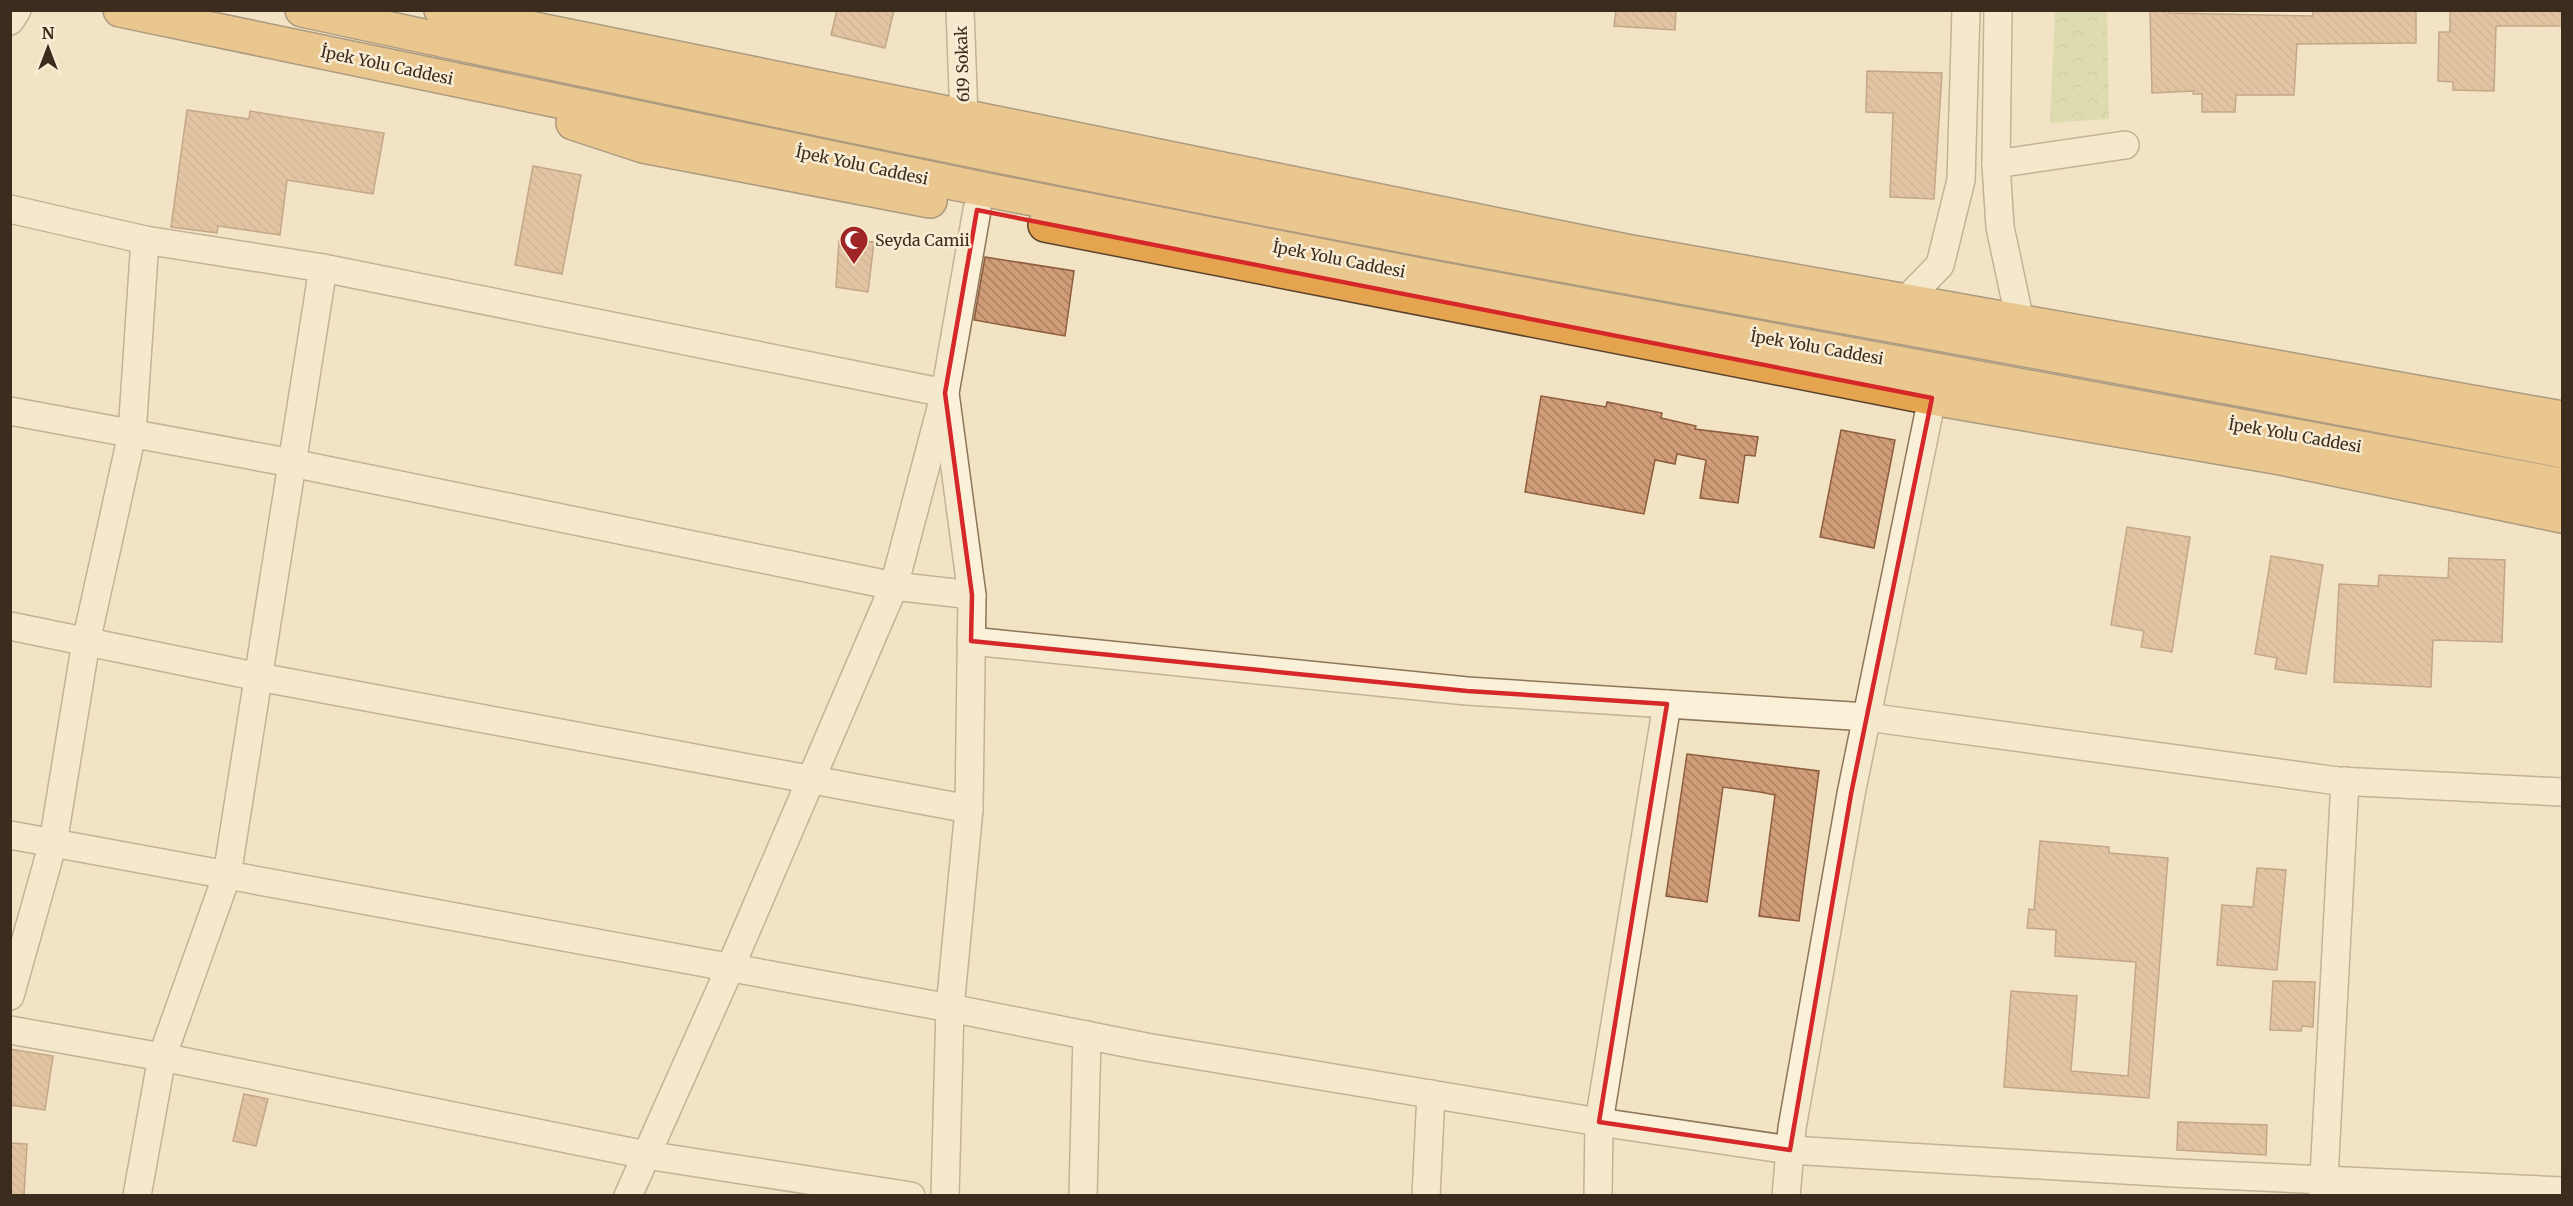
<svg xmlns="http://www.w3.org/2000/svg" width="2573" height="1206" font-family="Merriweather,serif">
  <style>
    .forest { fill: url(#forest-crowns) }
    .building { fill: url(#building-back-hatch); stroke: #8d5d3d; stroke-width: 1.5 }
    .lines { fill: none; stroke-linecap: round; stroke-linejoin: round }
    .minor-casing { stroke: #8d7559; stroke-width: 30 }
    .highway-casing { stroke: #5a422d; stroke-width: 36 }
    .minor { stroke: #fbf0d8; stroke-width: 27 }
    .highway { stroke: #e4a450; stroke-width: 33 }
    .marked { fill: none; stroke: #d62828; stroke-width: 4.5; stroke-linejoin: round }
    .labels { text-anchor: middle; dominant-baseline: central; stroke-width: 5; stroke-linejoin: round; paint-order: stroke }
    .street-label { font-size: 16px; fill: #3c2c1e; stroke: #f8edd4 }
    .poi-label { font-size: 16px; fill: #3c2c1e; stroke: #f8edd4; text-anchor: start }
  </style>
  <defs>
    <pattern id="forest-crowns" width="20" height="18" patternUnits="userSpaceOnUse" patternTransform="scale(1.5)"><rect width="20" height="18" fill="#c9d097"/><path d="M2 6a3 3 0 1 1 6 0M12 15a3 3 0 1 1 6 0" fill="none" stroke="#aeb382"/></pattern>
    <pattern id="building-back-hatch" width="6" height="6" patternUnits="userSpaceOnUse" patternTransform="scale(1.5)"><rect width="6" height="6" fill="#d19d78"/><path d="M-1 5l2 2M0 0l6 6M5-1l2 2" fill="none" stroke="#ab8062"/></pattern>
  </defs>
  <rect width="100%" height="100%" fill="#f1e3c4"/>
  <polygon class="forest" points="2055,11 2107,11 2109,119 2050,123"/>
  <g class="building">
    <polygon points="837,10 894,10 885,48 831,35"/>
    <polygon points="1616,10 1676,10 1675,30 1614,26"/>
    <polygon points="2150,10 2169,10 2169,13 2313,16 2313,10 2416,10 2416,43 2297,44 2294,95 2236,95 2235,112 2202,112 2202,94 2193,94 2194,91 2152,93"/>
    <polygon points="2450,10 2562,10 2562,26 2496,26 2494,91 2453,90 2453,82 2438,81 2439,32 2450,32"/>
    <polygon points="1867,71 1942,73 1934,199 1890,197 1893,113 1866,112"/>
    <polygon points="187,110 249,119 250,111 384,133 373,194 287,180 280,235 218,226 217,233 171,227"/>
    <polygon points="533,166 581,175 562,274 515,265"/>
    <polygon points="839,240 874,242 868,292 836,287"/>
    <polygon points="985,257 1074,271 1065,336 974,320"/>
    <polygon points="1541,396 1606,407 1607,402 1662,413 1661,418 1696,426 1695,429 1758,437 1755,456 1745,455 1738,503 1700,498 1706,460 1677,454 1675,464 1655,460 1644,514 1525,492"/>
    <polygon points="1841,430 1895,440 1874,548 1820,537"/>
    <polygon points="2127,527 2190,537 2172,652 2141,647 2144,631 2111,625"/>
    <polygon points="2271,556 2323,565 2306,674 2275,669 2277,658 2255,654"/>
    <polygon points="2449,558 2505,560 2502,642 2433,640 2431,687 2334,682 2339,584 2378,586 2379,575 2448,578"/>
    <polygon points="1687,754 1819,771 1799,921 1759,916 1775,795 1760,792 1723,787 1707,902 1666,896"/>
    <polygon points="2040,841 2109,847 2109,853 2168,858 2149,1098 2004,1087 2011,991 2077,996 2071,1071 2128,1076 2136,962 2055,956 2056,930 2027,928 2029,909 2034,910"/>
    <polygon points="2257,868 2286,870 2277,970 2217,965 2222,905 2253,907"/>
    <polygon points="2273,981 2315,982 2313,1027 2302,1026 2301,1031 2270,1030"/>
    <polygon points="10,1049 53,1056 45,1110 10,1105"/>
    <polygon points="244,1094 268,1099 256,1146 233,1141"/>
    <polygon points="2178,1122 2267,1125 2266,1155 2177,1150"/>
    <polygon points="10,1143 27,1144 24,1196 10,1196"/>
  </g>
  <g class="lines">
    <g class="minor-casing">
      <g id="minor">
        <polyline points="960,10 964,118"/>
        <polyline points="1998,10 1996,164 2000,227 2020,321"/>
        <polyline points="10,21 17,10"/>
        <polyline points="1996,164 2125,145"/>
        <polyline points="10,209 145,240 323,268 945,393 894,586 730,968 628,1196"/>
        <polyline points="1906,300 1940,265 1961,180 1966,10"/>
        <polyline points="10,411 292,463 894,586 972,595"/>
        <polyline points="10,626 259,677 969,809"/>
        <polyline points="971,641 1467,691 1867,717 2338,781 2562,792"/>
        <polyline points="10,835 950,1008 1146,1047 1599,1122 1790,1150 2174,1173 2562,1191"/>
        <polyline points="10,996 53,843 86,642 132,434 145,240"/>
        <polyline points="10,1030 162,1057 646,1155 911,1196"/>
        <polyline points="137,1196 162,1057 227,875 323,268"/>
        <polyline points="945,1196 950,1008 969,809 972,595 945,393 977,210"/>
        <polyline points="1083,1196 1087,1035"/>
        <polyline points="1426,1196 1431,1094"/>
        <polyline points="1598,1196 1599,1122 1667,704"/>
        <polyline points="1786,1196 1792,1128 1851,794 1932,398"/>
        <polyline points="2323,1196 2345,781"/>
      </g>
    </g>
    <g class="highway-casing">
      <g id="highway">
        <polyline points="120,10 982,189 1430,277 2562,485"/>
        <path d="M302,10C679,91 1057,170 1436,242C1811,312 2188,377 2562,451"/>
        <polyline points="441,10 1626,251 2562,418"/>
        <polyline points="573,123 643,146 930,201"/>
        <polyline points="1045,225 1932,398 2281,458 2562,516"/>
      </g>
    </g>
    <use href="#minor" class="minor"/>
    <use href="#highway" class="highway"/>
  </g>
  <path d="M0 0H2573V1206H0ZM977,210L1932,398L1851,794L1790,1150L1599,1122L1667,704L1467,691L971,641L972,595L945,393Z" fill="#f1e3c4" fill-opacity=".55" fill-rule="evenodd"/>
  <path class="marked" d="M977,210L1932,398L1851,794L1790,1150L1599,1122L1667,704L1467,691L971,641L972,595L945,393Z"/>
  <defs>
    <g id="mosque-pin" transform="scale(1.5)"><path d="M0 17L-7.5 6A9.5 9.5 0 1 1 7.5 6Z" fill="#9f2526" stroke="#f8edd4"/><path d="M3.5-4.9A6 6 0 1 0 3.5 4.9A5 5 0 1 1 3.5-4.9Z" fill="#fff"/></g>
  </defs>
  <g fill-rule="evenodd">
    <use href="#mosque-pin" x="854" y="240"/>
  </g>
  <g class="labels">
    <g class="street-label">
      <text transform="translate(962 64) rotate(-92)">619 Sokak</text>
      <text transform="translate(387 65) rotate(12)">İpek Yolu Caddesi</text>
      <text transform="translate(862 165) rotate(12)">İpek Yolu Caddesi</text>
      <text transform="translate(1339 259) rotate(11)">İpek Yolu Caddesi</text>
      <text transform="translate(1817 347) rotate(10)">İpek Yolu Caddesi</text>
      <text transform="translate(2295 435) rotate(10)">İpek Yolu Caddesi</text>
    </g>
    <g class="poi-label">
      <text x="875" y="240">Seyda Camii</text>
    </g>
  </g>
  <rect width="2573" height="1206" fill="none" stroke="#3c2c1e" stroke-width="24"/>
  <g transform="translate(48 48)" stroke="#f8edd4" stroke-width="4.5" paint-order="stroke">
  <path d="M0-4.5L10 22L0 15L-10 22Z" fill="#3c2c1e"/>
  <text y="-9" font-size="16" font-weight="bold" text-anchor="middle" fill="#3c2c1e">N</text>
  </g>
</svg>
